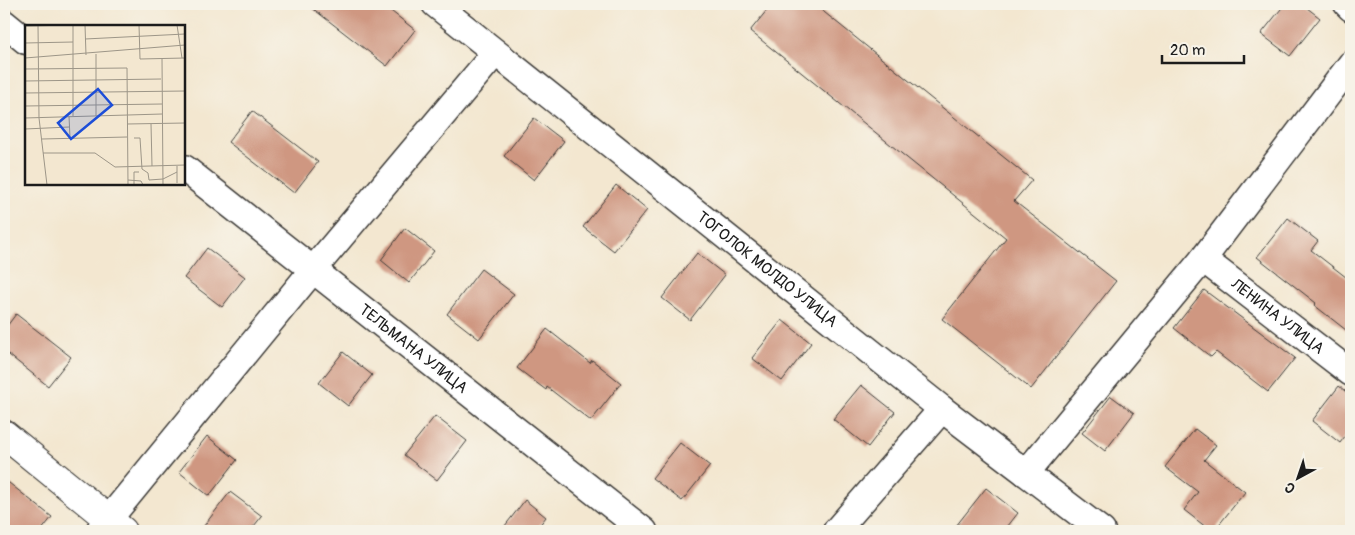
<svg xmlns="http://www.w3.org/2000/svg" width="1355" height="535" font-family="Pangolin,sans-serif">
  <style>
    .building { fill: #cf9781 }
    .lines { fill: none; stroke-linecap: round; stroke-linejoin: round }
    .street-casing { stroke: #3c3a37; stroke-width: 29 }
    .secondary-casing { stroke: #3c3a37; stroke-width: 30 }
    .street { stroke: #fff; stroke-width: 26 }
    .secondary { stroke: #fff; stroke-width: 28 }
    .labels { text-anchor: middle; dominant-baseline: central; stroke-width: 4; stroke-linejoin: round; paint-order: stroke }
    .street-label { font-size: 16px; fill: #1c1c1c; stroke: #f7f3e8 }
    .inset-road { fill: none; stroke: #9d9688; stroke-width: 1 }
    .view { fill: #1d4ed8; fill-opacity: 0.15; stroke: #1d4ed8; stroke-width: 2.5 }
    .inset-edge { fill: none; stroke: #1c1c1c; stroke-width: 2.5 }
  </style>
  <rect width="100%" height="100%" fill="#f7f3e8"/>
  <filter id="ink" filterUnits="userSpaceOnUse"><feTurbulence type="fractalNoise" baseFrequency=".02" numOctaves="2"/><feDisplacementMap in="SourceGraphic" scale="10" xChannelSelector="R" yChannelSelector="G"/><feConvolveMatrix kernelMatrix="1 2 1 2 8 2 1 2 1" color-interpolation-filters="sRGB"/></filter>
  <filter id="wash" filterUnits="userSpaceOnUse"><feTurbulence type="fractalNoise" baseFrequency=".0096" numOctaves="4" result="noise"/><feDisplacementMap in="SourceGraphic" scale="20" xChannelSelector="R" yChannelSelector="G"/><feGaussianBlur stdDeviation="1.12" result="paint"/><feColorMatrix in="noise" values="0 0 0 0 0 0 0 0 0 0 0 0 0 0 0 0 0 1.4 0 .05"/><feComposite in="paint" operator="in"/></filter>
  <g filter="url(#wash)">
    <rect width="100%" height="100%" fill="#f3e7d0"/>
    <g id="blocks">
      <g class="building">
        <polygon points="307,4 382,4 415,30 387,66"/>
        <polygon points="772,4 814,4 1032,180 1014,201 1116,281 1031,389 942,319 1006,238 750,31"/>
        <polygon points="1285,4 1302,4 1320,18 1290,56 1261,34"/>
        <polygon points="252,111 318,162 294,193 228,142"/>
        <polygon points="534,118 564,141 534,180 504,156"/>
        <polygon points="616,185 647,210 614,251 583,227"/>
        <polygon points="1288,218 1318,241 1311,250 1351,281 1351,334 1314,305 1316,303 1257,257"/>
        <polygon points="405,228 434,251 409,283 381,260"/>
        <polygon points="207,248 245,277 222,307 184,278"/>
        <polygon points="697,253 725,275 690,320 662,298"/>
        <polygon points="481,269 514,294 479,339 447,314"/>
        <polygon points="1204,290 1295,358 1268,392 1216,352 1211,357 1174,328"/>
        <polygon points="16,314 71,357 48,386 4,351 4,330"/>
        <polygon points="782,320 811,343 782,381 752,358"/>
        <polygon points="547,329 590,363 592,360 621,383 591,421 547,387 546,390 517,368"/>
        <polygon points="343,352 372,375 348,406 319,383"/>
        <polygon points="861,385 895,412 868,447 833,419"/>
        <polygon points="1339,386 1351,396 1351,428 1340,443 1312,421"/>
        <polygon points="1111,396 1134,413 1105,451 1082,433"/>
        <polygon points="435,416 467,441 437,480 404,455"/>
        <polygon points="1195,429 1216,445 1204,460 1245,492 1214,531 1211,531 1184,510 1198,492 1165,467"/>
        <polygon points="207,436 237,460 209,496 179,472"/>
        <polygon points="680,443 710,466 682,501 652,478"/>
        <polygon points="4,479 52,517 41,531 4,531"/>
        <polygon points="986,488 1018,513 1004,531 952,531"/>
        <polygon points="230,492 262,516 250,531 200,531"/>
        <polygon points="525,500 546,517 535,531 501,531"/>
      </g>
    </g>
  </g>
  <g filter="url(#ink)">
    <use href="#blocks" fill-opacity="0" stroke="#3c3a37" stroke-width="1"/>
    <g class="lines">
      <g class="street-casing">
        <g id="street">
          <path id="s1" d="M435,4L942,409L1102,531"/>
          <polyline points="1347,4 1351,8"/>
          <polyline points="4,23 26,41"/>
          <path id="s2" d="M184,168L644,531"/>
          <path id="s3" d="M1203,259L1351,373"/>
          <polyline points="1026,473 1203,259 1351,64"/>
          <polyline points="99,531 312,271 495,53"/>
          <polyline points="836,531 942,409"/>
        </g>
      </g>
      <g class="secondary-casing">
        <polyline id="secondary" points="4,434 123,531"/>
      </g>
      <use href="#street" class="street"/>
      <use href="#secondary" class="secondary"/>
    </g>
  </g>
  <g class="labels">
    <g class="street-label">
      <text stroke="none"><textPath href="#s1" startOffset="425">ТОГОЛОК МОЛДО УЛИЦА</textPath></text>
      <text stroke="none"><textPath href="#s3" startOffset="94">ЛЕНИНА УЛИЦА</textPath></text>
      <text stroke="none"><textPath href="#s2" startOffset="292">ТЕЛЬМАНА УЛИЦА</textPath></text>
    </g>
  </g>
  <g transform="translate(25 25)">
    <rect width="160" height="160" fill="#f3e7d0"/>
    <path class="inset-road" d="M13,0L14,93L22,160M48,0V91M60,0L61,30M114,0L115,34L160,33M152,0L157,33M0,1L48,0M60,14L160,9M0,18L48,17M0,33L160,20M137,34L138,160M0,44L102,43L103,160M0,56L136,54M0,68L160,66M0,81L137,79M44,91L45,113M71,91V29M0,93L137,89M102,99L160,98M126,99L127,141M0,104L44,102M109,113H115L117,144L123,148L124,155L138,154L152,147M17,114L102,112M18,128H70L90,142L160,140M152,141V158M103,155L116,156L118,160M109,160V147H114"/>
    <path class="view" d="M73,64L87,80L46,114L33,98Z"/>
    <rect width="160" height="160" class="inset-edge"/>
  </g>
  <rect width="1355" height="535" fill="none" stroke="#f7f3e8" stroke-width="20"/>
  <g transform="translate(1298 478) rotate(220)" stroke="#f7f3e8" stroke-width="4" paint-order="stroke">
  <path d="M0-4L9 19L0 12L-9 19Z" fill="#1c1c1c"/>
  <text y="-8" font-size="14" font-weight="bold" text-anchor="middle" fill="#1c1c1c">С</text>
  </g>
  <path d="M1162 55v8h82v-8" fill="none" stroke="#1c1c1c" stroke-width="2.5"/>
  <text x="1170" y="55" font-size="15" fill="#1c1c1c" stroke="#f7f3e8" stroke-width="4" paint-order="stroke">20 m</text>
</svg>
